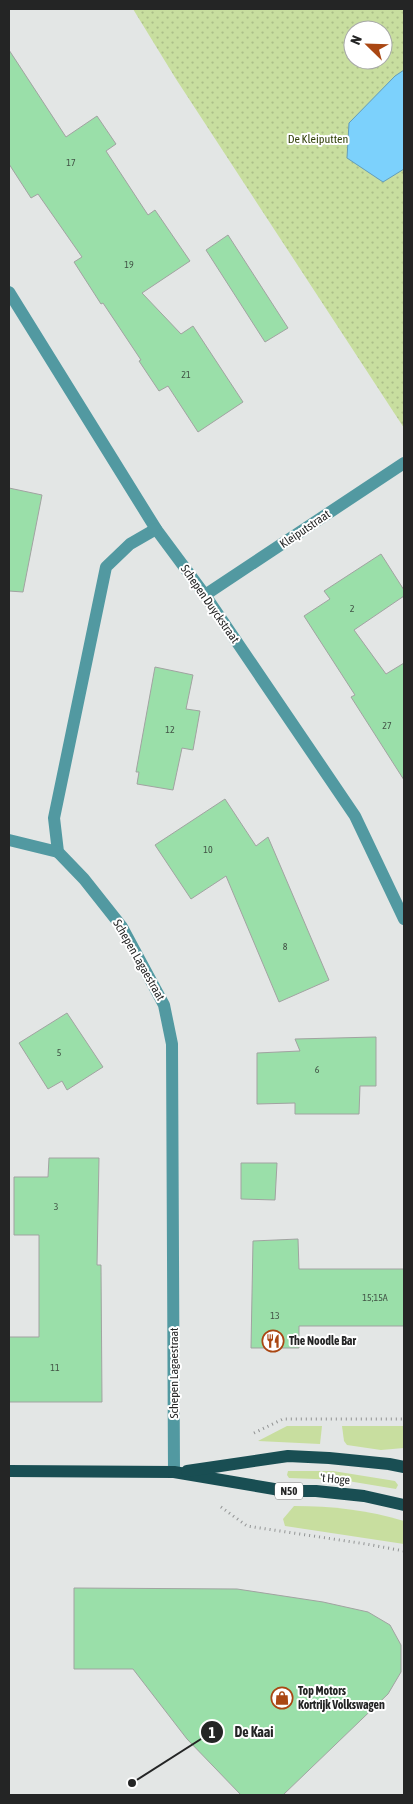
<svg xmlns="http://www.w3.org/2000/svg" width="413" height="1804" font-family="'Asap Condensed',sans-serif">
  <style>
    .grass { fill: #c8de9f }
    .park { fill: url(#park-dots); fill-rule: evenodd }
    .water { fill: #7cd1fc; stroke: #629dbc }
    .building { fill: #9adfa9; stroke: #a1a3a1 }
    .lines { fill: none; stroke-linecap: round; stroke-linejoin: round }
    .path { stroke: #919393; stroke-width: 3; stroke-dasharray: 1 4; stroke-linecap: butt }
    .street { stroke: #5299a1; stroke-width: 12 }
    .primary { stroke: #194e53; stroke-width: 12 }
    .labels { text-anchor: middle; dominant-baseline: central; stroke-width: 4; stroke-linejoin: round; paint-order: stroke }
    .number-label { font-size: 10px; fill: #425446 }
    .shield { fill: #fff; stroke: #666; stroke-width: 1 }
    .shield-label { font-size: 11px; font-weight: bold; fill: #242525 }
    .park-label { font-size: 12px; fill: #324109; stroke: #fff }
    .street-label { font-size: 12px; fill: #242525; stroke: #fff }
    .poi-label { font-size: 12px; font-weight: bold; fill: #242525; stroke: #fff; text-anchor: start }
    .leader { fill: none; stroke: #242525; stroke-width: 2 }
    .callout-dot { fill: #242525; stroke: #fff; stroke-width: 2 }
    .mark-label { font-size: 15px; text-anchor: middle; font-weight: bold; fill: #fff }
    .callout-label { font-size: 14px; text-anchor: middle; font-weight: bold; fill: #242525; stroke: #fff; stroke-width: 4; stroke-linejoin: round; paint-order: stroke }
  </style>
  <defs>
    <pattern id="park-dots" width="8" height="8" patternUnits="userSpaceOnUse" patternTransform="scale(1.25)"><rect width="8" height="8" fill="#c8de9f"/><path d="M2 2h.1M6 6h.1" fill="none" stroke="#acbe89" stroke-width="1.8" stroke-linecap="round"/></pattern>
  </defs>
  <rect width="100%" height="100%" fill="#e3e6e5"/>
  <g class="grass">
    <polygon points="287,1426 322,1426 320,1444 258,1441"/>
    <polygon points="342,1426 404,1426 404,1448 381,1450 347,1445 344,1441"/>
    <polygon points="288,1471 333,1471 389,1480 395,1481 398,1485 396,1489 342,1480 289,1478 287,1475"/>
    <path d="M294,1506C332,1506 368,1510 404,1521V1544L285,1526L283,1519Z"/>
  </g>
  <path class="park" d="M133,9H404V428L176,79ZM353,30H383V60H353Z"/>
  <polygon class="water" points="404,70 404,169 383,182 347,158 349,123 395,76"/>
  <g class="building">
    <polygon points="9,50 66,137 97,116 116,144 106,151 148,215 155,210 190,261 142,293 181,334 193,326 243,402 198,432 168,386 159,391 139,361 141,360 103,303 101,304 74,262 82,257 38,194 31,198 9,164"/>
    <polygon points="228,235 288,328 265,342 206,250"/>
    <polygon points="9,488 42,495 23,592 9,591"/>
    <polygon points="381,554 404,590 404,596 354,630 386,674 404,663 404,780 351,697 355,695 304,616 330,599 324,591"/>
    <polygon points="155,667 193,675 186,709 200,711 193,750 182,748 173,790 137,784 139,772 136,772"/>
    <polygon points="225,799 256,846 268,837 329,980 279,1002 226,876 191,899 155,845"/>
    <polygon points="67,1013 103,1067 67,1090 62,1081 48,1089 19,1043"/>
    <polygon points="376,1037 376,1086 360,1086 359,1114 295,1114 295,1103 257,1104 257,1053 300,1051 295,1039"/>
    <polygon points="49,1158 99,1158 97,1265 101,1265 102,1402 9,1402 9,1337 39,1337 39,1235 14,1235 14,1177 48,1177"/>
    <polygon points="241,1163 277,1163 275,1200 241,1199"/>
    <polygon points="298,1239 299,1269 404,1269 404,1326 299,1326 299,1348 251,1348 253,1241"/>
    <polygon points="74,1588 237,1589 323,1602 368,1612 390,1625 401,1645 401,1672 388,1694 283,1795 241,1795 187,1739 133,1669 74,1669"/>
  </g>
  <g class="lines">
    <g class="path">
      <polyline points="254,1433 283,1419 404,1419"/>
      <polyline points="221,1507 247,1526 366,1544 404,1551"/>
    </g>
    <g class="street">
      <polyline points="9,292 156,529 205,595 355,816 404,919"/>
      <polyline points="156,529 130,544 106,567 54,818 58,852 84,879 122,927 164,1005 172,1044 174,1472"/>
      <polyline points="205,595 404,463"/>
      <polyline points="9,840 58,852"/>
    </g>
    <g class="primary">
      <polyline points="9,1471 174,1472 286,1491 316,1491 364,1496 404,1505"/>
      <polyline points="187,1471 288,1456 329,1458 389,1464 404,1467"/>
    </g>
  </g>
  <defs>
    <g id="restaurant-ring" transform="scale(1.125)"><circle r="9.5" fill="#fff" stroke="#aa4713" stroke-width="1.5"/><path d="M-5-6h1v4h1v-4h1v4h1v-4h1v5L-1.5 .5V6h-2V.5L-5-1ZM5-6V6H3V1.5H1.5Q1.5-4 5-6Z" fill="#aa4713"/></g>
    <g id="shop-ring" transform="scale(1.125)"><circle r="9.5" fill="#fff" stroke="#aa4713" stroke-width="1.5"/><path d="M-5-2.5h2.3a2.7 3.5 0 0 1 5.4 0H5L5.5 6h-11ZM-1.5-2.5h3a1.5 2.3 0 0 0-3 0Z" fill="#aa4713"/></g>
  </defs>
  <g fill-rule="evenodd">
    <use href="#restaurant-ring" x="273" y="1341"/>
    <use href="#shop-ring" x="282" y="1698"/>
  </g>
  <g class="labels">
    <g class="number-label">
      <text x="71" y="162">17</text>
      <text x="129" y="264">19</text>
      <text x="186" y="374">21</text>
      <text x="352" y="608">2</text>
      <text x="387" y="725">27</text>
      <text x="170" y="729">12</text>
      <text x="208" y="849">10</text>
      <text x="285" y="946">8</text>
      <text x="59" y="1052">5</text>
      <text x="317" y="1069">6</text>
      <text x="56" y="1206">3</text>
      <text x="375" y="1297">15;15A</text>
      <text x="275" y="1315">13</text>
      <text x="55" y="1367">11</text>
    </g>
    <rect class="shield" x="275" y="1482.5" width="28" height="17" rx="4"/>
    <g class="shield-label">
      <text x="289" y="1491">N50</text>
    </g>
    <g class="park-label">
      <text x="318" y="139">De Kleiputten</text>
    </g>
    <g class="street-label">
      <text transform="translate(305 529) rotate(-34)">Kleiputstraat</text>
      <text transform="translate(210 604) rotate(55)">Schepen Duyckstraat</text>
      <text transform="translate(139 960) rotate(60)">Schepen Lagaestraat</text>
      <text transform="translate(174 1373) rotate(-90)">Schepen Lagaestraat</text>
      <text transform="translate(335 1479) rotate(5)">'t Hoge</text>
    </g>
    <g class="poi-label">
      <text x="289" y="1341">The Noodle Bar</text>
      <text x="298" y="1691">Top Motors<tspan x="298" dy="14">Kortrijk Volkswagen</tspan></text>
    </g>
  </g>
  <path class="leader" d="M132 1783L212 1732"/>
  <g class="callout-dot">
    <circle cx="132" cy="1783" r="5"/>
    <circle cx="212" cy="1732" r="12"/>
  </g>
  <g class="mark-label">
    <text x="212" y="1738">1</text>
  </g>
  <g class="callout-label">
    <text x="254" y="1737">De Kaai</text>
  </g>
  <rect width="413" height="1804" fill="none" stroke="#242525" stroke-width="20"/>
  <g transform="translate(368 45) rotate(293)"><circle r="24" fill="#ffffff" stroke="#a7a8a8"/>
  <path d="M0-4L9 19L0 12L-9 19Z" fill="#aa4713"/>
  <text y="-8" font-size="14" font-weight="bold" text-anchor="middle" fill="#242525">N</text>
  </g>
</svg>
